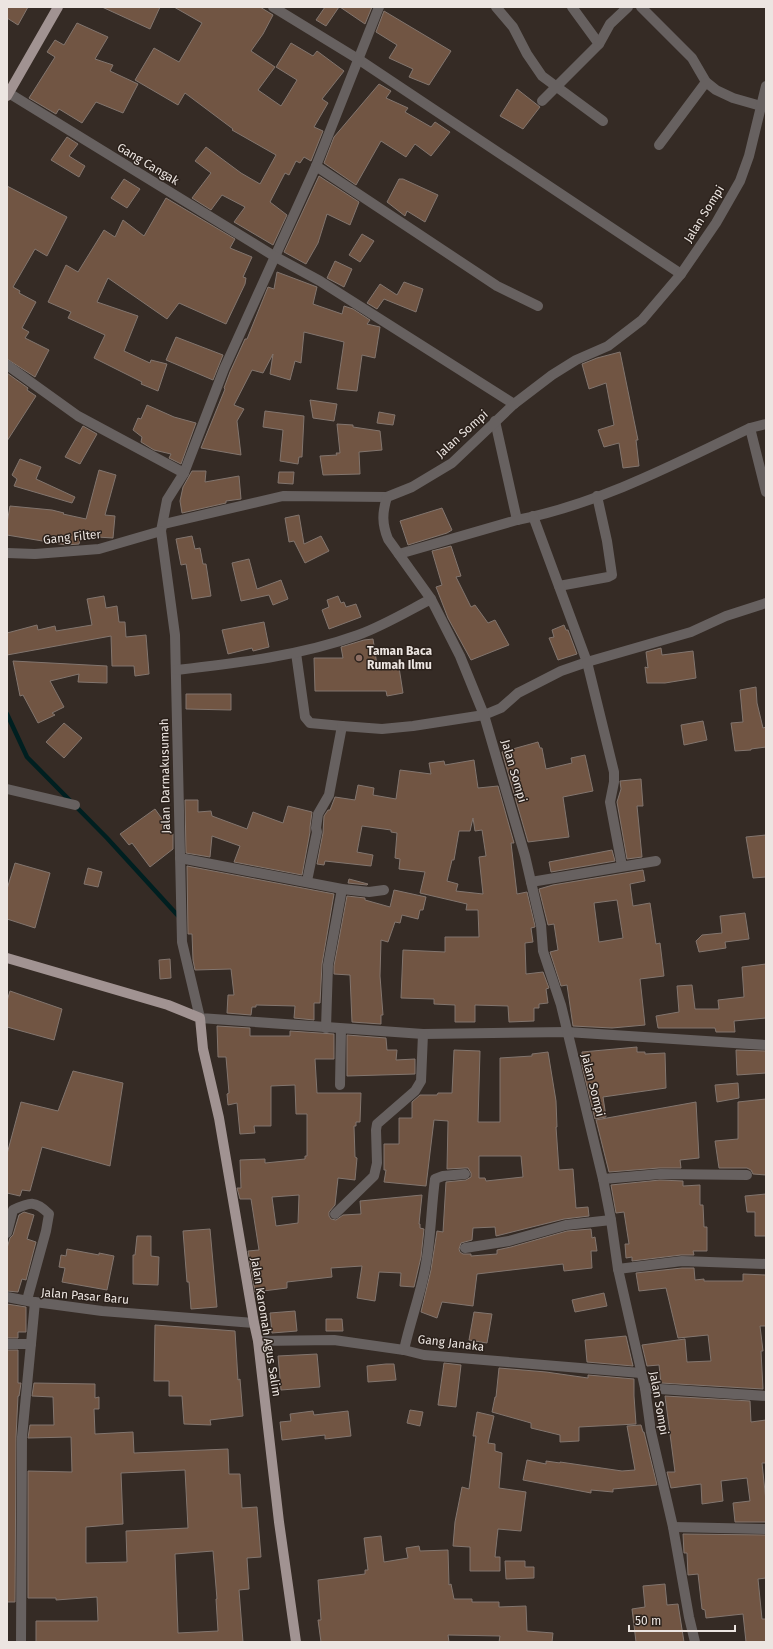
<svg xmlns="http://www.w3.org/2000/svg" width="773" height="1649" font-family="'Fira Sans',sans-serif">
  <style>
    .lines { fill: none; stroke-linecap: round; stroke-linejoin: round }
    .stream { stroke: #001f20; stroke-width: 4.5 }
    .building { fill: #715543; stroke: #82756e; fill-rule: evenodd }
    .minor { stroke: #676160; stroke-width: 10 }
    .major { stroke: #a19392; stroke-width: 10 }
    .education-dot { fill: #8d6e63; stroke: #2b211b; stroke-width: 1.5 }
    .labels { text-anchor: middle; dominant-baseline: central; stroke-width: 3; stroke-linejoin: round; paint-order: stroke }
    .street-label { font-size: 12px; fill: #ece5e1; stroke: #2b211b }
    .poi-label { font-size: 12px; font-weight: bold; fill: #ece5e1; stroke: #2b211b; text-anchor: start }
  </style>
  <rect width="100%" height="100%" fill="#352b25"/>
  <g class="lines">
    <polyline class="stream" points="7,714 27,757 107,838 181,919"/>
  </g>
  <g class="building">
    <polygon points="7,7 28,7 18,25 7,18"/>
    <polygon points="102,7 160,7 150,29"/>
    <polygon points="174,7 260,7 273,15 263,34 251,51 275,67 258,90 281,106 297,80 276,67 291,43 313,56 317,51 344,71 322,99 328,103 314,127 323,131 311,161 304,157 300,163 296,161 289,175 285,173 270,202 287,215 273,245 234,222 245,207 222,195 211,210 192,198 211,173 195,161 206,147 241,173 260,184 276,155 232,130 233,129 185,93 178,105 135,80 154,48 179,62 202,23"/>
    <polygon points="325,7 339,7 326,26 316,20"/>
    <polygon points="340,7 372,7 365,24"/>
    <polygon points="384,11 451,51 429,85 409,77 413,69 389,58 397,45 376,32"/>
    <polygon points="77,23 108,37 95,59 113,65 110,71 138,84 123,113 96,102 82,123 59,109 56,114 29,98 55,57 47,52 55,40 64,45"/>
    <polygon points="379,84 391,91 386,98 408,108 405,112 431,127 435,122 450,132 431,156 415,144 406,157 381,141 356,185 324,163 334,137"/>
    <polygon points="517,89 540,107 523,129 500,116"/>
    <polygon points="67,137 78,144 69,156 85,166 79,177 51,160"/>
    <polygon points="319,176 359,202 350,225 327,214 318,243 306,264 284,252"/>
    <polygon points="124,179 140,189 127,208 111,198"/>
    <polygon points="399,179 403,179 438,195 425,222 407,211 405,216 387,202"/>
    <polygon points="7,186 67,217 47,256 35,249 13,287 20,291 19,293 36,302 22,328 29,332 25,338 49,350 35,377 7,359"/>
    <polygon points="166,198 235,239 230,248 252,257 243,277 246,278 245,284 226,324 179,303 167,319 108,278 97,302 138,316 124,351 150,363 151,360 167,364 158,391 141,384 142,382 94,358 105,335 68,318 71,312 48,302 66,265 78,272 104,230 115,237 123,220 144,236"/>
    <polygon points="362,234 374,241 360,262 349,255"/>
    <polygon points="335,261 352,269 344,287 327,278"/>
    <polygon points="277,272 317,287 313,304 342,314 344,306 353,309 370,320 367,324 380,327 375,358 362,355 357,391 337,389 344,342 304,332 301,363 295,361 290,380 270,374 273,354 263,373 252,370 234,405 244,409 237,421 241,455 201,448 225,389 224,388 230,372 245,339 247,339 268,287 274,289"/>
    <polygon points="404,282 423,289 416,312 384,299 377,309 367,303 380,284 397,295"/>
    <polygon points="176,337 223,355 213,380 166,360"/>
    <polygon points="620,352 638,440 636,440 639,466 623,468 619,443 604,447 598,430 614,425 606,383 589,389 582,364 597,358"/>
    <polygon points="7,373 28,388 27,390 36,396 7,441"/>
    <polygon points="310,400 337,404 334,421 313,418"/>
    <polygon points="147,405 174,417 196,423 181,464 169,458 171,454 154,450 141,442 142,437 133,430 138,418 141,419"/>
    <polygon points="265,411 304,416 302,457 299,457 298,464 280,461 283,430 263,427"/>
    <polygon points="379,412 395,415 393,425 377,423"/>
    <polygon points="337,424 353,425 353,427 380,431 382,450 359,452 360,474 323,475 320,456 337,455 336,453 340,453"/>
    <polygon points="83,426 97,434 80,464 65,457"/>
    <polygon points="20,459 41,467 36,479 75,497 72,503 14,486 17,479 12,475"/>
    <polygon points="99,470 116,475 105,515 115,516 113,538 81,536 79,544 66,545 7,535 7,523 10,506 52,510 64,513 63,514 86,519"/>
    <polygon points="192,471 206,471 205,482 239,476 241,499 226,501 226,503 182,513 180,501 183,487"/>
    <polygon points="279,472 294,472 293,484 278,483"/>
    <polygon points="442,508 452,530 447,533 408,545 400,521"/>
    <polygon points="299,515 304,544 321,536 329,551 305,563 294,541 289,542 285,518"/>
    <polygon points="192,536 195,549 200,548 203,564 206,564 211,596 192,599 186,564 181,565 176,539"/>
    <polygon points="451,546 461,576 456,577 471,607 475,605 488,623 495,620 509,645 471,660 448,618 436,587 442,585 432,551"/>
    <polygon points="249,559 257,589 281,580 288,599 273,605 269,595 241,601 232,563"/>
    <polygon points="104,596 106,608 117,606 119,622 125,622 126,637 146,635 149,674 135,676 134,666 112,666 111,636 7,655 7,633 37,625 38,630 55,626 56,631 92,625 87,599"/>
    <polygon points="338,596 341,603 344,602 346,607 356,604 361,617 329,629 322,610 329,607 327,600"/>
    <polygon points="264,622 269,647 253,651 252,648 228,654 222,630"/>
    <polygon points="564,625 566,630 568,630 577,654 558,660 549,638 554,637 552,630"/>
    <polygon points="373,639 377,665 398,661 403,693 387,696 386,691 315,691 314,658 343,658 341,647 364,640"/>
    <polygon points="661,648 662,655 693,651 696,678 665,683 647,683 645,667 648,668 646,652"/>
    <polygon points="13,661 107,666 107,683 78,682 79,674 50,681 64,707 52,713 55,715 38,723 23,695 20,696"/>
    <polygon points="756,687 757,703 763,728 766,727 766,747 751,749 751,750 735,751 731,723 743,722 740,690"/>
    <polygon points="186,694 231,694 231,710 186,709"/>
    <polygon points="703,721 707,740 684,745 681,725"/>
    <polygon points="64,723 82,738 64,758 46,742"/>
    <polygon points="538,742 540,748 542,748 546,769 572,763 571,758 585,755 593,791 563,797 569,837 528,842 502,752"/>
    <path d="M474,760L478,788L498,786L514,843H511L517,894L527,892L535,926V927L531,928L533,942L525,943L526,974L543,972L549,988L546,989L548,1003L539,1004V1008H534V1021L509,1022L508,1006L475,1005V1022H455V1005L434,1004V999L401,998L403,950L445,952V937H479L478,910H466L467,904L420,893L425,872L399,869L400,859L395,858L397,833L391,832V830L362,826L357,852L373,855L371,866L325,861L324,865L317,864L323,833L324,816L328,810H330L335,797L355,800L358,785L374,788L373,795L396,799L400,770L431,774L429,763L444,761L445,765ZM473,818L475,831L482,830L486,856L479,857L483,894L456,891L458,884L447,881L452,860H454L459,831H470Z"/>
    <polygon points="641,779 643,806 637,806 642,857 627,859 617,802 621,789 620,781"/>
    <polygon points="185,800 198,800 198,812 211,811 212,816 247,829 253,812 283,823 288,806 312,812 310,827 310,832 302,875 234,862 240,846 212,836 210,857 186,853"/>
    <polygon points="155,809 173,834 173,849 150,867 132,843 129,845 120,834"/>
    <polygon points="766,835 766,877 753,878 746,837"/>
    <polygon points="612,850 615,861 551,872 549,862"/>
    <polygon points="15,863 50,873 35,928 7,919 7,889"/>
    <polygon points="187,866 334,894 322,964 320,1003 314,1003 314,1020 294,1018 295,1006 256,1005 256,1007 252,1007 251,1015 227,1013 228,995 234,995 231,969 195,970 193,960 192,934 188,934"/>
    <polygon points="88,868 102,872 98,887 84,884"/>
    <path d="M643,870L645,881L630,884L633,906L650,903L656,944L660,943L664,976L640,979L645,1025L612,1028L573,1026L567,985L561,986L550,952L558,950L554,924L548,925L539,889L553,885ZM617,900L623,938L599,942L594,903Z"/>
    <polygon points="349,879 368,884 367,885 348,883"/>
    <polygon points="394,890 426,897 423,910 420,910 418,919 402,915 400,923 395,922 388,942 381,940 380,976 383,1015 381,1015 381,1024 352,1022 350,975 334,974 334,966 347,896 365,898 365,900 390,907"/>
    <polygon points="745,913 749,939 725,942 726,948 699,952 696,941 702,935 722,933 720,916"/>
    <polygon points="170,959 171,978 160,979 159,960"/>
    <polygon points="766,964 766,1018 734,1021 735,1032 716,1032 715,1028 658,1028 656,1016 679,1012 677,986 692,985 695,1009 719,1009 718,1000 744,997 742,967"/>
    <polygon points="10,991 62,1009 54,1040 7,1027 7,1001"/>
    <path d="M217,1026L250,1028V1036H290V1031L334,1034V1059H315L317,1093H361L360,1122H356V1126H354L355,1157L357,1158L355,1180L338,1178L335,1205L329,1212V1216L331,1219L336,1220L343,1215L361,1214L360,1201L422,1195L419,1224H420V1228L424,1229L421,1257L414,1287L400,1286L401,1273L379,1272L375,1301L357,1298L362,1266L331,1268L332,1277L287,1282V1288L255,1292L248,1251L259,1250L251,1199H240L237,1188H241L240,1160L265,1159V1163L305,1159V1156H307V1114H296L295,1085L271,1086V1126H254L255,1133L240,1134L237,1103L228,1105L227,1094L229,1093L226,1057H218ZM299,1195L298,1223L276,1226L272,1197Z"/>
    <polygon points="347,1035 386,1038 387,1050 397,1050 396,1060 415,1059 415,1074 347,1076"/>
    <polygon points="637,1047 637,1052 645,1052 645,1054 665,1053 666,1088 603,1097 606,1117 595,1119 582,1066 582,1052"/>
    <path d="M454,1050L480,1051L478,1122H500V1058L532,1056V1054L548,1052L556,1101L557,1127H556L559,1170L573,1169L576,1208L588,1207L589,1216L564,1219L496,1236L495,1227L473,1228L472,1240L461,1243L459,1249L460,1252L463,1254H471V1256L497,1254V1250L511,1247L567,1231L591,1229L592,1238L595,1237L597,1251H591L592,1268L564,1271L563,1264L477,1274L473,1306L442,1302L437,1318L421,1312L431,1270L437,1231L443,1232L446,1182L466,1180L471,1177V1173L468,1168H465L447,1169L448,1121L434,1120L426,1186L384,1182L386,1170H384V1144H399V1118H412V1102L420,1095H437L438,1093H452ZM479,1156H521L523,1177L486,1181L485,1178H479Z"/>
    <polygon points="736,1050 766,1051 766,1073 737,1075"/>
    <polygon points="73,1071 123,1083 110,1166 42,1147 30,1191 22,1190 20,1196 7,1193 7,1154 21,1102 58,1111"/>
    <polygon points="738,1083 739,1098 717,1102 715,1085"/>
    <polygon points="766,1099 766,1175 753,1174 751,1170 747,1168 719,1168 715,1141 738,1139 738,1102"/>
    <polygon points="696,1102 699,1158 680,1160 681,1168 659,1168 609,1172 596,1120"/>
    <polygon points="660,1180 683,1181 683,1186 700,1185 700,1205 703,1205 704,1227 707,1227 707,1251 693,1251 694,1255 681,1255 632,1261 632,1257 626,1258 625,1244 629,1244 624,1212 616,1213 611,1185"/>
    <polygon points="766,1194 766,1236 755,1236 755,1212 747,1212 745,1196"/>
    <polygon points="24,1212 34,1215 27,1239 36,1242 26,1280 22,1279 18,1292 7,1291 7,1248 10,1238 13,1235 19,1215"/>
    <polygon points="210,1229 217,1307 191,1309 189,1282 187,1282 183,1231"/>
    <polygon points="137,1236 151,1236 151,1256 159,1257 158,1285 133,1284 133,1255 135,1255"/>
    <polygon points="67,1249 99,1255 99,1253 114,1256 107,1290 62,1282 65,1268 59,1267 61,1255 66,1256"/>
    <polygon points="682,1268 694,1268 695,1280 704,1279 704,1281 743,1281 743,1274 766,1275 766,1326 760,1326 763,1351 761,1351 763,1389 661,1383 659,1365 647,1366 642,1345 685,1339 687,1362 711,1361 708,1335 678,1338 666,1288 639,1291 636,1273"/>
    <polygon points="604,1293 607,1306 575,1312 572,1300"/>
    <polygon points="7,1304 26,1307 26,1332 18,1332 18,1338 7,1338"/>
    <polygon points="295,1311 297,1331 272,1333 270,1313"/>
    <polygon points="474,1312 492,1314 487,1343 469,1340"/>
    <polygon points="326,1319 342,1319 343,1331 326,1331"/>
    <polygon points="155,1325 235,1331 238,1380 240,1379 243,1416 210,1420 211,1425 184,1424 182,1396 169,1396 169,1381 154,1381"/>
    <polygon points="626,1336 633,1366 587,1362 585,1340"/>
    <polygon points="7,1350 18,1350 18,1383 21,1383 19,1396 18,1396 16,1437 15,1602 7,1602"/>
    <polygon points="317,1354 320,1387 281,1390 278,1356"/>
    <polygon points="444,1363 461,1365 456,1407 438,1405"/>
    <polygon points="386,1364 394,1364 396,1380 368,1382 367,1366"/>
    <polygon points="499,1368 546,1372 588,1378 588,1375 634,1379 634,1396 636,1424 579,1427 579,1441 560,1442 560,1435 531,1428 531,1423 492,1412 495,1397 496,1397"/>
    <path d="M34,1383L95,1384V1398L99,1397V1409H94L95,1434L133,1432L134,1453L228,1449L229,1474H240L242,1508L257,1507L261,1557L247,1558L249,1589L239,1590L243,1642H36V1621H98L97,1597L56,1600V1598H28V1471L72,1472L71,1437L28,1438L30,1425H54L53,1397L32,1396ZM185,1470L188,1528L126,1531L127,1562L86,1563V1527L123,1524L121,1473ZM213,1551L217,1599H216L218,1631L178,1633L175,1554Z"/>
    <polygon points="665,1396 750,1401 751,1422 766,1420 766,1463 762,1463 766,1501 766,1522 735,1522 733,1503 750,1501 747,1478 721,1481 723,1501 702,1504 701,1484 671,1488 667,1472 675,1472"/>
    <polygon points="410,1410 423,1412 420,1426 407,1423"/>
    <polygon points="313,1411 314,1415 348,1411 351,1436 325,1439 325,1435 282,1440 280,1422 291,1421 290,1414"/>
    <polygon points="477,1412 494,1416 488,1443 495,1444 495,1451 502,1453 499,1488 526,1492 521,1531 498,1529 495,1557 500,1557 500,1571 470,1571 470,1547 453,1546 455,1522 462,1487 469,1489 476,1436 473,1436"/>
    <polygon points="641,1425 643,1432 644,1432 657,1485 613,1489 613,1492 591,1490 591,1493 523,1480 527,1460 546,1464 546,1461 560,1463 560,1462 622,1471 635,1470 627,1426"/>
    <polygon points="683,1534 766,1535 766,1578 758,1579 762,1619 766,1619 766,1642 746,1642 743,1614 706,1618 705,1610 702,1609 698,1574 688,1575 687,1553 684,1553"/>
    <polygon points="381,1536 384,1562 408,1558 406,1548 419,1546 420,1551 448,1550 449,1585 451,1584 454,1599 472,1599 472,1602 499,1602 499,1607 526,1606 527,1631 553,1633 552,1642 499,1642 500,1636 448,1635 449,1642 321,1642 318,1620 321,1620 318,1580 365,1574 365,1570 368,1570 364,1538"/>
    <polygon points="505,1561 525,1561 525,1567 534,1567 534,1578 506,1579"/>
    <polygon points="665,1584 667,1605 678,1604 684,1642 636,1642 632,1609 645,1607 643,1586"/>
  </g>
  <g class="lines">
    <g class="minor">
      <polyline points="273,7 358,59 681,274"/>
      <polyline points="379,7 316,166 224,369 184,473 167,500 161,531 175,635 182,942 200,1018 423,1034 567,1032 766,1045"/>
      <polyline points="496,7 513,27 527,54 542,76 603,121"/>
      <polyline points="572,7 599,44"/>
      <polyline points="641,7 692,58 706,82 716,90 733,98 761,106"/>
      <polyline points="7,92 274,256 320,281 514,404"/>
      <polyline points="542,101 599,44 610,24 628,7"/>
      <polyline points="659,145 706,82"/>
      <polyline points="316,166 497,286 538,306"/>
      <polyline points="7,365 78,416 184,473"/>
      <polyline points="495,421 517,520"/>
      <polyline points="750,428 766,492"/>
      <polyline points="164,524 283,496 387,497"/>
      <polyline points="7,553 35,554 99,549 161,531"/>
      <path d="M399,554L517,520C599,504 675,464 750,428L766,424"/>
      <polyline points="559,586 608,577 612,575 607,541 597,496"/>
      <polyline points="296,653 305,717 310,723 342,726 329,795 318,814 316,828 317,832 307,881"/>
      <path d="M176,670C237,663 300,656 358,635C383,626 408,611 431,599"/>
      <polyline points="342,726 382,729 413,726 484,715 501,708 518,693 561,671 587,662 533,516"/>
      <polyline points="7,789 75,805"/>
      <polyline points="180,858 342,889 369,892 384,890"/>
      <polyline points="622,866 610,802 614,782 614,772 587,662 691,632 726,616 766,603"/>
      <polyline points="531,882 656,861"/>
      <polyline points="326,1028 328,965 342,889"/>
      <polyline points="340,1085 341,1029"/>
      <polyline points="603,1179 660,1174 747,1175"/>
      <polyline points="335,1214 374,1176 377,1163 376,1130 377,1124 415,1091 421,1081 423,1034"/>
      <path d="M7,1233L13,1210C30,1202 35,1200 49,1214L46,1231L27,1300"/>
      <polyline points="465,1248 509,1241 566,1225 611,1220"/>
      <polyline points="618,1269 682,1261 766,1264"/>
      <polyline points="7,1297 33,1302"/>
      <polyline points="258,1341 334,1340 404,1350 424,1355 641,1373"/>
      <polyline points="7,1344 31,1344"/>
      <path d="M404,1350C410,1322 420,1296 425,1269C431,1239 431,1209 435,1179L443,1176L465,1174"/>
      <polyline points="645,1388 766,1396"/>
      <polyline points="673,1527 766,1529"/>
      <polyline points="21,1642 22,1437 35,1302 102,1311 254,1323"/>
      <path d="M695,1642L689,1617L673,1527L651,1432L645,1388L618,1269L611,1220L603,1179L561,1005L543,951L541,925L525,856L484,715L460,656L431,599L388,539C382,524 382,513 387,497L412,487L452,463L514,404L552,375L576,360L608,346L642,320L681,274L716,223L740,181L749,156L766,86"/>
    </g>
    <g class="major">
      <polyline points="7,96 58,7"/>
      <polyline points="7,958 168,1005 200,1018 203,1049 219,1118 254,1323 258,1341 279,1522 296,1642"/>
    </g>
  </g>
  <circle class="education-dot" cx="359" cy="658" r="4"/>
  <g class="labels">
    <g class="street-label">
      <text transform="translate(148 164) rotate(31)">Gang Cangak</text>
      <text transform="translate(704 214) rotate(-58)">Jalan Sompi</text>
      <text transform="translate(462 434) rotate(-42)">Jalan Sompi</text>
      <text transform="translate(72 537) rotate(-6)">Gang Filter</text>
      <text transform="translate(514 771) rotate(74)">Jalan Sompi</text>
      <text transform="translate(165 776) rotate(-91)">Jalan Darmakusumah</text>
      <text transform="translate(593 1085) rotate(76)">Jalan Sompi</text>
      <text transform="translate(85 1296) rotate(5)">Jalan Pasar Baru</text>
      <text transform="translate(266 1327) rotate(81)">Jalan Karomah Agus Salim</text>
      <text transform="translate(451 1343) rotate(7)">Gang Janaka</text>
      <text transform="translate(659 1403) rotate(80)">Jalan Sompi</text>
    </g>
    <g class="poi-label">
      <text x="367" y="651">Taman Baca<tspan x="367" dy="14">Rumah Ilmu</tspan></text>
    </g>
  </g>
  <rect width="773" height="1649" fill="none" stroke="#ece5e1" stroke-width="16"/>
  <path d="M629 1625v6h106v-6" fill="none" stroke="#ece5e1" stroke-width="2"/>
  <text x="635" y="1625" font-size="12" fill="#ece5e1" stroke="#2b211b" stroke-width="3" paint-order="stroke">50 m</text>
</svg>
